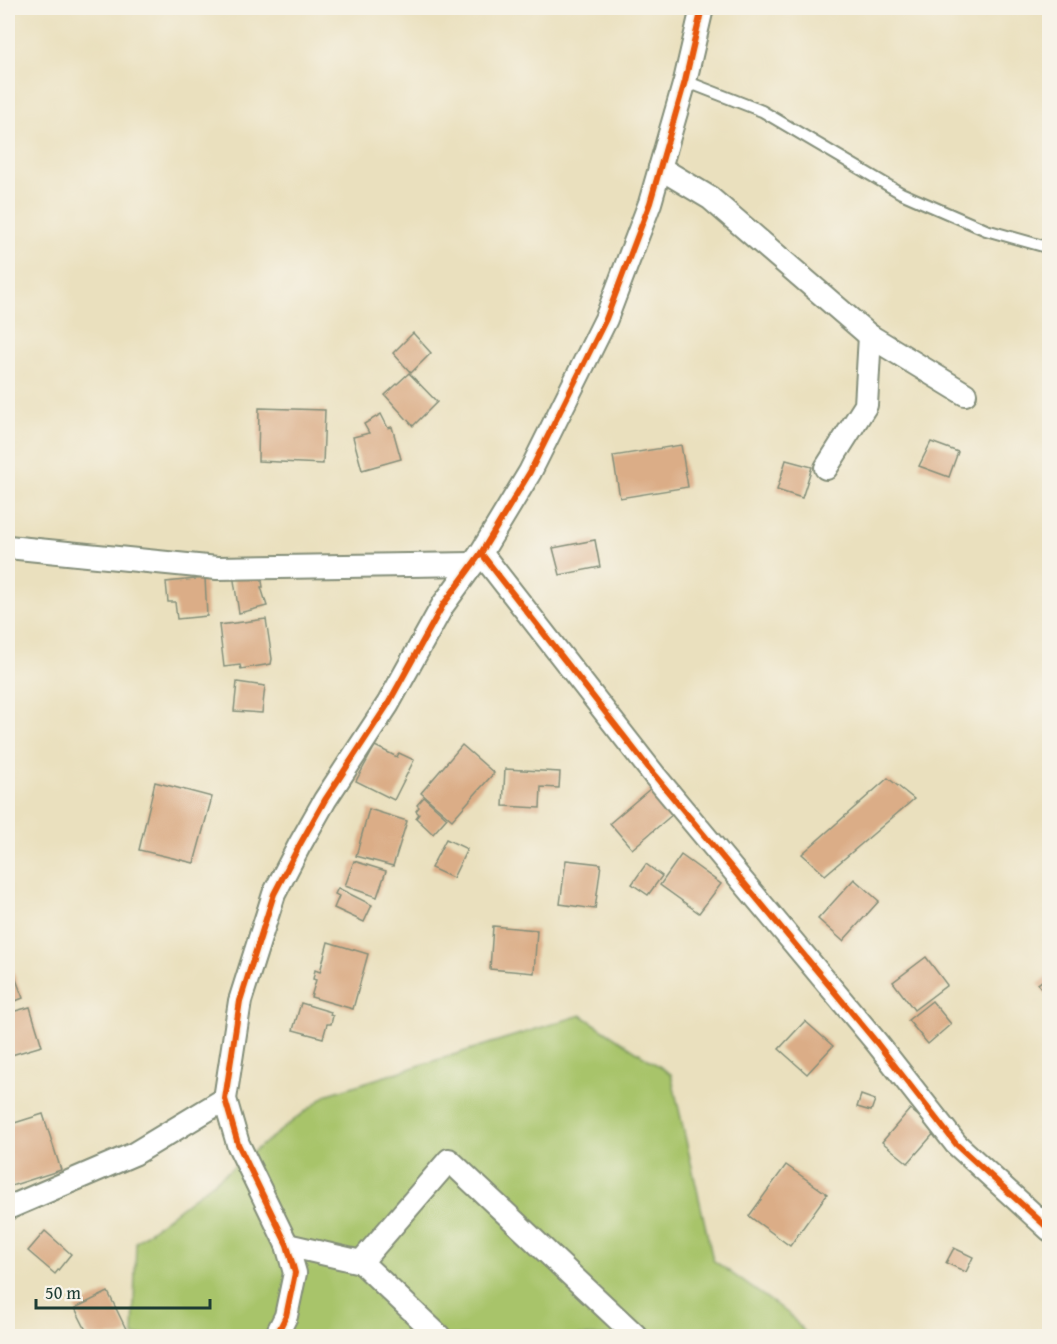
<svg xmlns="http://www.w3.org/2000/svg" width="1057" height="1344" font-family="'Gentium Book Plus',serif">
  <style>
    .green { fill: #a8c46b; stroke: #648050; stroke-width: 1.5 }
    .building { fill: #dbad87 }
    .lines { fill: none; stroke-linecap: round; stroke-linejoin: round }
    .lane-casing { stroke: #848e79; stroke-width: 14 }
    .street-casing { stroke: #848e79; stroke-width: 26 }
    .lane { stroke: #fff; stroke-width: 10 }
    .street { stroke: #fff; stroke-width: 22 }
    .cycleway-casing { stroke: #f7f3e8; stroke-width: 10 }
    .cycleway { stroke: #e8590c; stroke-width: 6 }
  </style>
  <rect width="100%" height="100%" fill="#f7f3e8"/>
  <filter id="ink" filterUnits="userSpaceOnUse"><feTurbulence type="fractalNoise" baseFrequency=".0167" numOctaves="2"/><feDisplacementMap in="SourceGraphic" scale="12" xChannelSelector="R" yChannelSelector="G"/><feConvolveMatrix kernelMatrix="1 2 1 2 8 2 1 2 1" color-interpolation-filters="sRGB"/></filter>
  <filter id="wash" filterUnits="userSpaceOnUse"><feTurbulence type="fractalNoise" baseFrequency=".008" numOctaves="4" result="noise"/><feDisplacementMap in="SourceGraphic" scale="24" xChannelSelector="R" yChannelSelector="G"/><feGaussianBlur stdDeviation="1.35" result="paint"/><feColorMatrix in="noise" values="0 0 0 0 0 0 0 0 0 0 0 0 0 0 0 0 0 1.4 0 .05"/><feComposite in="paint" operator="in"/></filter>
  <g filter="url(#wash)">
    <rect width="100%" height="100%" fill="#eae0be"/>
    <polygon class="green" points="581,1015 671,1074 713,1260 789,1314 808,1336 133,1336 136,1242 328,1094"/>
    <g id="blocks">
      <g class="building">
        <polygon points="413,333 431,353 411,373 393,353"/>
        <polygon points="409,373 437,402 413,426 385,395"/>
        <polygon points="259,408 325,410 323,464 258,461"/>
        <polygon points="381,414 388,428 392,427 401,459 362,470 353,437 369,433 364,424"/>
        <polygon points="931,442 958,452 949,477 919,466"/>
        <polygon points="681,445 688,487 620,498 613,456"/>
        <polygon points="786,460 812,467 802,498 777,490"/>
        <polygon points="595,540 600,567 560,575 553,548"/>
        <polygon points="260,570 263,587 261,587 267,606 239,613 233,574"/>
        <polygon points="205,578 207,616 177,619 175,602 168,602 166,582"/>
        <polygon points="266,619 272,659 271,664 241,669 240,665 224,667 219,625"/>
        <polygon points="237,682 265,686 262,713 234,711"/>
        <polygon points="462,745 494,773 452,820 421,793"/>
        <polygon points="375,746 397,757 399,753 414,760 394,800 356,781"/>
        <polygon points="505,769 560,772 559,788 541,787 540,808 503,806"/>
        <polygon points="888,778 914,799 825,875 802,854"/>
        <polygon points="155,782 212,797 194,863 139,850"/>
        <polygon points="651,788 673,814 632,849 610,823"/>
        <polygon points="424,797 447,818 433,834 416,818 419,814 416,811 419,807 417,805"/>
        <polygon points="369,809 407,821 393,866 356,856"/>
        <polygon points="446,839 467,849 453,878 431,868"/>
        <polygon points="681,855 721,884 699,913 660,885"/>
        <polygon points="566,860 601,864 595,909 560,904"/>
        <polygon points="354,861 386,871 377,897 345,886"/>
        <polygon points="646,864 662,876 648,895 632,884"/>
        <polygon points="854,879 879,901 843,941 818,919"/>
        <polygon points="338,888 372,905 364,922 334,908 339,896 335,894"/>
        <polygon points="493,926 537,930 534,973 490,969"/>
        <polygon points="328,942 368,954 353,1009 311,997 316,980 313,979 315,970 320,972"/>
        <polygon points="926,957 947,985 914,1010 893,982"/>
        <polygon points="8,958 23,998 8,1004"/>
        <polygon points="1050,975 1050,1000 1038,984"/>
        <polygon points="932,1001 951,1024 928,1044 908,1020"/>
        <polygon points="301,1003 331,1012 330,1015 333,1016 331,1024 327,1024 323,1038 293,1030"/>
        <polygon points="30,1007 42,1046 8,1056 8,1013"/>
        <polygon points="805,1021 833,1046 807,1074 779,1049"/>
        <polygon points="861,1095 875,1100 871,1111 857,1107"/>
        <polygon points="910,1109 936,1131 908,1163 882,1142"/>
        <polygon points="43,1114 61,1170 8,1187 8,1125"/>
        <polygon points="786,1165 827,1194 790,1246 749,1216"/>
        <polygon points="45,1231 71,1254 55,1274 28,1251"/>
        <polygon points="954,1248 973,1257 966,1272 946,1263"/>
        <polygon points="108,1292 128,1333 120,1336 89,1336 75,1308"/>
      </g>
    </g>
  </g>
  <g filter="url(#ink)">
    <use href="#blocks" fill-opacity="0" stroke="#848e79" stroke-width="1.5"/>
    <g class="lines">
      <g class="lane-casing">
        <polyline id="lane" points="685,81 762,111 901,193 986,230 1050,248"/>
      </g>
      <g class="street-casing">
        <g id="street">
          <polyline points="660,168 710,198 870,336 965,394"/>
          <polyline points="826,468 866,405 870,336"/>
          <polyline points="8,547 217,568 473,564"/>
          <polyline points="481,553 655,776 877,1043 956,1144 1050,1230"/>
          <polyline points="8,1208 134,1154 225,1099"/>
          <polyline points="287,1245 361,1262 439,1336"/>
          <polyline points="361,1262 449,1160 636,1336"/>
          <polyline points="276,1336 286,1316 295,1273 287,1245 238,1144 225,1099 240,1001 274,894 299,846 325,800 388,704 443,605 481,553 530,472 606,319 650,203 685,81 702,8"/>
        </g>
      </g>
      <use href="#lane" class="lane"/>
      <use href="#street" class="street"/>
      <g class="cycleway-casing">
        <g id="cycleway">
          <polyline points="481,553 655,776 877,1043 956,1144 1050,1230"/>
          <polyline points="276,1336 286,1316 295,1273 287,1245 238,1144 225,1099 240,1001 274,894 299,846 325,800 388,704 443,605 481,553 530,472 606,319 650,203 685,81 702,8"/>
        </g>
      </g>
      <use href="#cycleway" class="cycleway"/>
    </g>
  </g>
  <rect width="1057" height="1344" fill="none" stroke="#f7f3e8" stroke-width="30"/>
  <path d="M36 1299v9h174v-9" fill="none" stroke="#1f3d34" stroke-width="3"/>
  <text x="45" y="1299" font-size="18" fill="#1f3d34" stroke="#f7f3e8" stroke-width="4.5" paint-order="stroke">50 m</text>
</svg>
